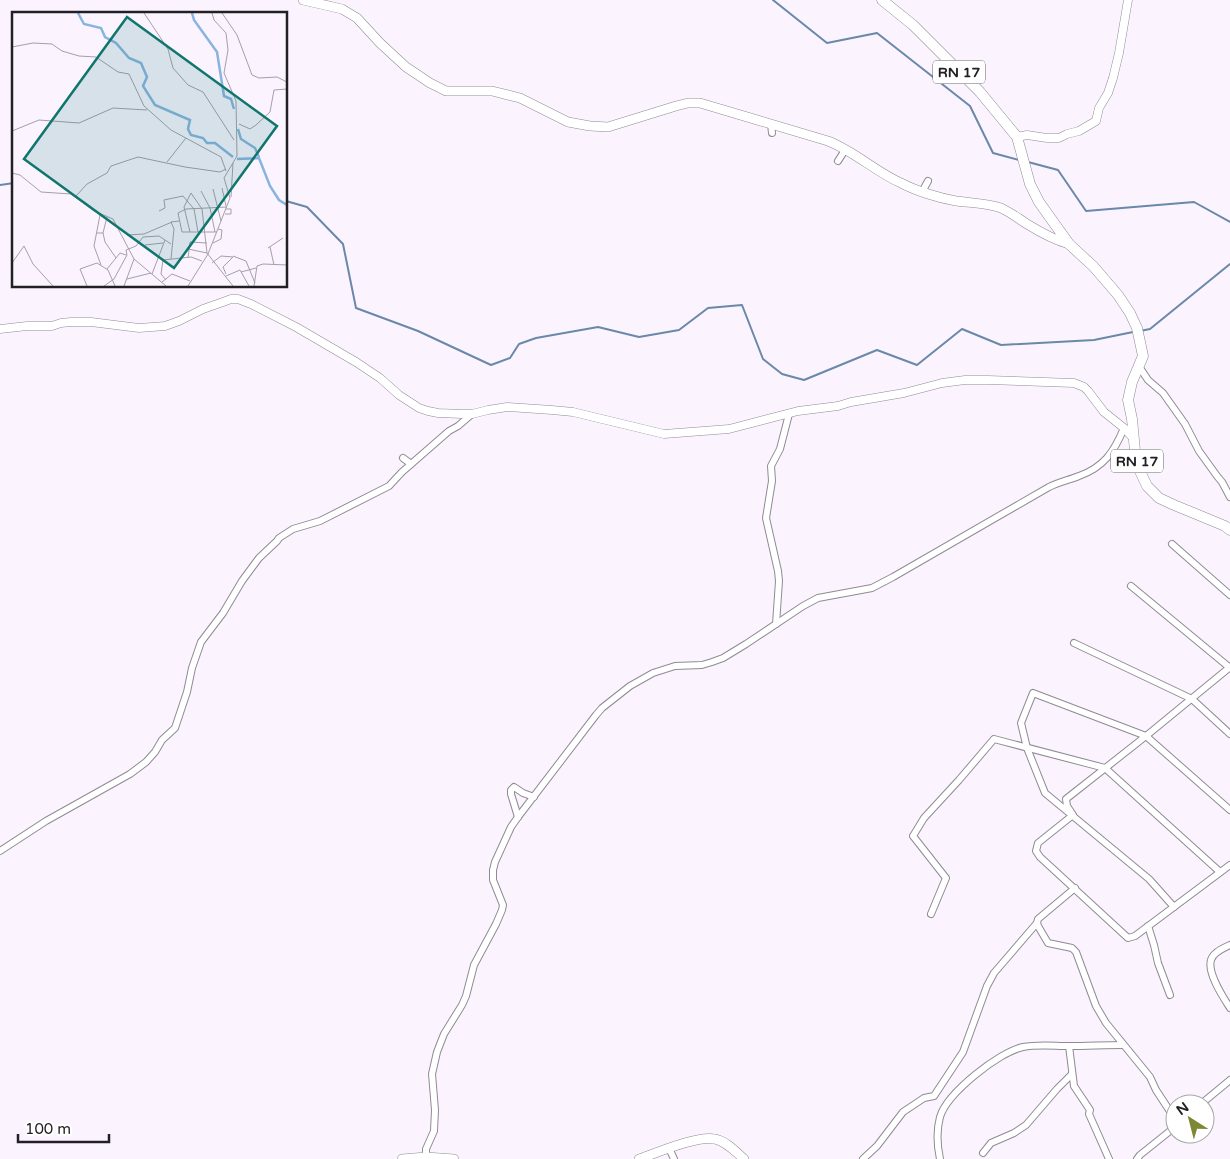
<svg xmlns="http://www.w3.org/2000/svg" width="1230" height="1159" font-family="'Varela Round',sans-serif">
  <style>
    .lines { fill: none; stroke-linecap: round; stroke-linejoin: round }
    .stream { stroke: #6a88a8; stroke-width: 2 }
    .minor-casing { stroke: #908a94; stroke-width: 8 }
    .tertiary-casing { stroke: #908a94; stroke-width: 9 }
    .secondary-casing { stroke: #908a94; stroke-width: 10 }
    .primary-casing { stroke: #908a94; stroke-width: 11 }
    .minor { stroke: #fff; stroke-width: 6 }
    .tertiary { stroke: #fff; stroke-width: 8 }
    .secondary { stroke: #fff; stroke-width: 9 }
    .primary { stroke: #fff; stroke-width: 10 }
    .labels { text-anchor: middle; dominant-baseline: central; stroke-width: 5; stroke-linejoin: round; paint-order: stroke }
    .shield { fill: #fff; stroke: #656366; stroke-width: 1 }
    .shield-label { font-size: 14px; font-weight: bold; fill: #232024 }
    .inset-river { fill: none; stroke: #88b4e0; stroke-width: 2.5 }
    .inset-road { fill: none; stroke: #a59fa7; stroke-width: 1 }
    .view { fill: #0f766e; fill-opacity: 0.15; stroke: #0f766e; stroke-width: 2.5 }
    .inset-edge { fill: none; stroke: #232024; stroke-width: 2.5 }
  </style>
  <rect width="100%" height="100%" fill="#fbf4ff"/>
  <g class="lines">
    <g class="stream">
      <polyline points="773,0 827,43 877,33 970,106 993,153 1019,160"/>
      <polyline points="1028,162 1058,170 1086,211 1194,202 1230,222"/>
      <polyline points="0,185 14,183"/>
      <polyline points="286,201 307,207 343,244 356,308 418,331 491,365 510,358 519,344 536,338 598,327 639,337 679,330 708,308 742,305 763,359 782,374 804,380 877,350 917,365 962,329 1001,345 1094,340 1133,332"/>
      <polyline points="1140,331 1150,329 1230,264"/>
    </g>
    <g class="minor-casing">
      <g id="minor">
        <polyline points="771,124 772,133"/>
        <polyline points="838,161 845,150"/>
        <polyline points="922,192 928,181"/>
        <polyline points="1138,365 1148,380 1163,393 1185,424 1199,451 1217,476 1222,482 1230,497"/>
        <polyline points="403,458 411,464"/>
        <polyline points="1172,544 1230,595"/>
        <polyline points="1131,586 1230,668"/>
        <polyline points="776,624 779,581 778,571 766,518 772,481 771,466 780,449 789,414"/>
        <polyline points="1074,643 1192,699 1230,734"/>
        <polyline points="1230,667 1146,736 1066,799 1067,806 1073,815 1038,843 1036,851 1040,857 1128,938 1135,936 1230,865"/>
        <polyline points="518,817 511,794 511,790 514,787 523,793 534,797"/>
        <polyline points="0,851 46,821 130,774 146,762 155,752 162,740 175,728 187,692 192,668 201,642 223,613 242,581 259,558 277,541 279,538 293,529 320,521 389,486 402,472 449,431 458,426 472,414"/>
        <polyline points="1075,888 1038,919 1037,923 1038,926 1048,943 1072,948 1076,952 1096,1006 1106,1023 1150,1077 1156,1090 1175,1119"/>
        <polyline points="1174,907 1149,879 1045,793 1027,748 1021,723 1033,693 1146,736 1230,810"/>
        <polyline points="931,914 946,878 913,836 924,818 959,780 994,739 1105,768 1220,872"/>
        <polyline points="1148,926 1154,945 1158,963 1170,995"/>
        <path d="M1230,945C1224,948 1213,952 1211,960C1207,973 1223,997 1230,1008"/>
        <polyline points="1069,1046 1074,1086 1090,1110 1089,1114 1109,1159"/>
        <polyline points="1201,1104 1230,1080"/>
        <polyline points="669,1148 674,1159"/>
        <polyline points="983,1153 991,1143 1014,1133 1026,1125 1057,1089 1072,1074"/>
        <path d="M426,1157V1149L434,1131L435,1110L432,1074L437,1052L444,1034L462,1005L466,996L474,965L496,924L502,910L503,905L493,880V870L495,862L511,827L518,817L596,715L602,708L630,686L653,673L675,666L702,665L712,662L723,658L746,644L803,606L818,598L872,588L893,577L1049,487C1059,482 1069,480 1079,476C1104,467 1114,452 1124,428"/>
        <polyline points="863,1159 877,1146 903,1112 924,1098 934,1096 963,1052 987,986 994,973 1037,923"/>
        <path d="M940,1159C937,1145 936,1132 940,1117C947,1093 999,1052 1023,1047C1038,1044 1054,1046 1069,1046C1087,1046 1105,1045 1123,1045"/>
        <polyline points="1137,1159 1140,1155 1175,1127"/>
      </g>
    </g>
    <g class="tertiary-casing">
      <g id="tertiary">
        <polyline points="1017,137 1027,135 1047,138 1059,138 1067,134 1079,131 1096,121 1099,108 1108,93 1113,78 1119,53 1128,0"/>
        <polyline points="0,329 27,326 52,326 61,323 71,322 91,322 139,328 165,326 179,321 203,309 223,302 231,299 238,299 251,304 296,327 356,362 380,378 399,395 419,408 428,411 438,413 462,414 472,414 488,410 507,407 552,410 573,412 664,434 729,429 798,411 838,406 851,402 904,393 942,383 965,380 988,380 1074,383 1084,387 1088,391 1104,412 1124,428 1134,439"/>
      </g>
    </g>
    <g class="secondary-casing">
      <g id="secondary">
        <path d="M303,0L342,9L357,18L380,43L406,67L430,83L446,91H492L520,98L568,122L590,126L608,127L676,106L688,103H700L828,141C854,151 876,172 901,183C916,191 939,198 956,201C971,203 986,203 1001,208C1010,212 1019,219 1027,224C1040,232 1054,240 1069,244"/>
        <polyline points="402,1159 426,1157 454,1159"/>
        <path d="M639,1159C656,1153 698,1135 715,1139C726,1141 736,1152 744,1159"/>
      </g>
    </g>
    <g class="primary-casing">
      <polyline id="primary" points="882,0 913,25 980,92 1017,137 1030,184 1039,202 1069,244 1093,266 1118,295 1130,313 1137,328 1143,356 1132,382 1128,400 1132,419 1135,451 1138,467 1147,486 1159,498 1174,505 1225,526 1230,530"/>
    </g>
    <use href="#minor" class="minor"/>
    <use href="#tertiary" class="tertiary"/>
    <use href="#secondary" class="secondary"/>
    <use href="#primary" class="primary"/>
  </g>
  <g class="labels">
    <g class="shield">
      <rect x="933" y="60.5" width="52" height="23" rx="4"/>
      <rect x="1111" y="449.5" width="52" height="23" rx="4"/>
    </g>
    <g class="shield-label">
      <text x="959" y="72">RN 17</text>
      <text x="1137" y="461">RN 17</text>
    </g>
  </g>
  <g transform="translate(12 12)">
    <rect width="275" height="275" fill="#fbf4ff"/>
    <path class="inset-river" d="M66,1L72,12L89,16L93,25L104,31L117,46L129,51L135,65L131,74L143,93L178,108L176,117L179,123L191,126L195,131H203L221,145M180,1L182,8L205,40L212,84L219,87L222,97M226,117L229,127L243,136L247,145M225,147L247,146L258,174L267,188L275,193"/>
    <path class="inset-road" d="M132,1L156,37L161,56L176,73L191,80L222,128M210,1L225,23L240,63L247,66L265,65L275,70M0,35L21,31L40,32L50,39L67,44L84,45L106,60L117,62L132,94L159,118L209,145L214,159M227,112L238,117L244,113L258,100L262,78L275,77M0,119L27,108L67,111L101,96L135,98M155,150L174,126M0,161L8,163L29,180L59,182L82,199L101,207L122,247L154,274M210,176L214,194M201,177L209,209M189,179L198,196L203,220M64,184L75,172L95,161L99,154L126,145L173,155L208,160L214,157M219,185L221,151M147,199L153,196L152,188L171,184L182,197L186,220M213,202H219V197H214M88,203L82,234L89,253M178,220L172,195L179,181L190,197L195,241L221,274M205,220H170L166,201L174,197L215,195M85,221H91L93,230L104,246M91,221L95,205M115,223L132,222L160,210M201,231L209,227L210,218L206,217M133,233L151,231M258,235L262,253M256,236L271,226M176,237L195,241M221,244L234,249L243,271M176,246L178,230L195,231M159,247L162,217L159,210L167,209M0,251L12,234L21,252L41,274M200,251L209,244L221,245L211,255L214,262M95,257L108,241L114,243M229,260L244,256M140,262L153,228M214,264L228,258L237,274M115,267L139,261M154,268L149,262L151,248L179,245L190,249M150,270L160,262L178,269M75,274L68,257L85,251L96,258L103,274M92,274L102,267L115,243L114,238L124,234L131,225L147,224L159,232M112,274L122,247M176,274L196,242L218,186L212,166L225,144L224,89L212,61L216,38L214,21L202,8L200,1M242,274L245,254L251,252L275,253"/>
    <path class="view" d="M115,5L265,114L162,256L12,147Z"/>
    <rect width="275" height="275" class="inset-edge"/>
  </g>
  <g transform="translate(1190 1119) rotate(324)"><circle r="24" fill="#ffffff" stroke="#a7a6a7"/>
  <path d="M0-4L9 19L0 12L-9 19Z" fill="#7c8835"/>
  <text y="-8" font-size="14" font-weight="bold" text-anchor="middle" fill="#232024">N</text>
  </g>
  <path d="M18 1134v8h91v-8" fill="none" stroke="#232024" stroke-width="2.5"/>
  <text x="25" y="1134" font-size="15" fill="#232024" stroke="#ffffff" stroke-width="4" paint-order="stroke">100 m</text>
</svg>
